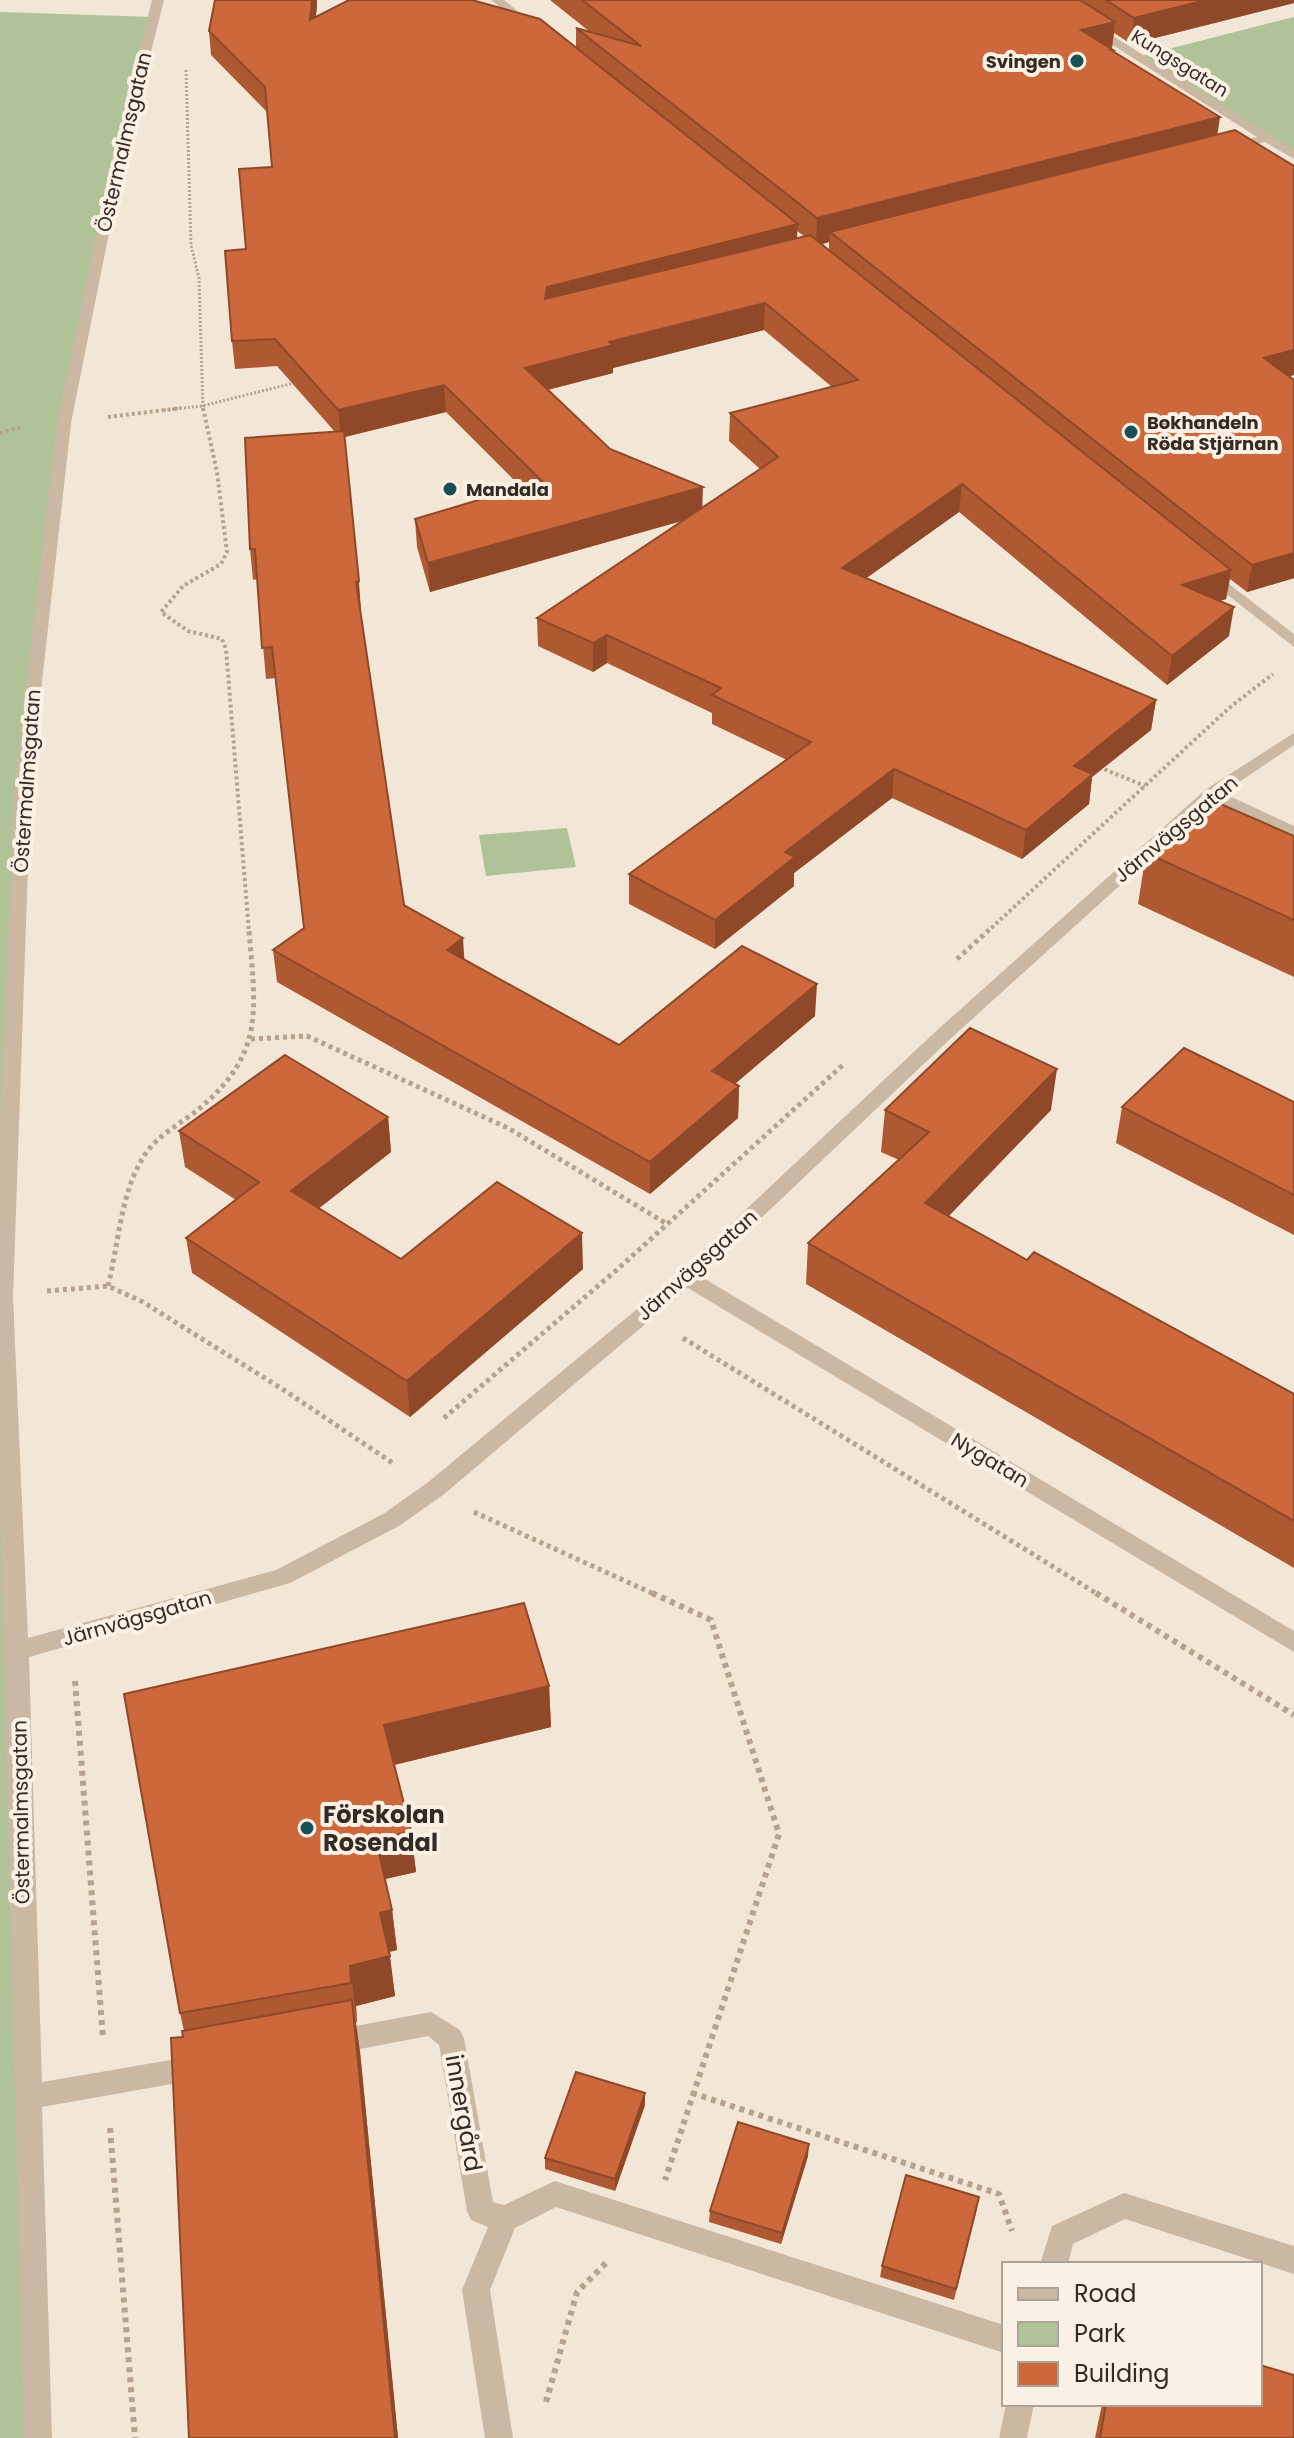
<svg xmlns="http://www.w3.org/2000/svg" width="1294" height="2438" font-family="Poppins,sans-serif">
  <style>
    .green { fill: #b0c297 }
    .lines { fill: none; stroke-linecap: round; stroke-linejoin: round }
    .path-far3 { stroke: #b6a28d; stroke-width: 3; stroke-dasharray: 2 2; stroke-linecap: butt }
    .path-far2 { stroke: #b6a28d; stroke-width: 4; stroke-dasharray: 3 3; stroke-linecap: butt }
    .path-far1 { stroke: #b6a28d; stroke-width: 5; stroke-dasharray: 4 4; stroke-linecap: butt }
    .path { stroke: #b6a28d; stroke-width: 6; stroke-dasharray: 5 5; stroke-linecap: butt }
    .street { fill: #cbb8a3; fill-rule: evenodd }
    .wall { fill: #af5933; fill-rule: evenodd }
    .shaded-wall { fill: #8f4929 }
    .building { fill: #cc683b; stroke: #8f4929; stroke-width: 2 }
    .poi-dot { fill: #195058; stroke: #faf1e4; stroke-width: 3 }
    .labels { text-anchor: middle; dominant-baseline: central; stroke-width: 8; stroke-linejoin: round; paint-order: stroke }
    .far-poi-label { font-size: 18px; font-weight: bold; fill: #352b25; stroke: #faf1e4; text-anchor: start }
    .far-street-label { font-size: 18px; fill: #352b25; stroke: #faf1e4 }
    .street-label { font-size: 20px; fill: #352b25; stroke: #faf1e4 }
    .near-poi-label { font-size: 24px; font-weight: bold; fill: #352b25; stroke: #faf1e4; text-anchor: start }
    .near-street-label { font-size: 24px; fill: #352b25; stroke: #faf1e4 }
  </style>
  <rect width="100%" height="100%" fill="#f2e7d7"/>
  <g class="green">
    <polygon points="0,12 153,17 64,422 23,780 9,1116 38,2438 0,2438"/>
    <polygon points="1294,17 1294,155 1137,57"/>
    <polygon points="567,828 576,867 486,876 479,835"/>
  </g>
  <g class="lines">
    <g class="path-far3">
      <polyline points="186,70 191,245 199,278 203,410"/>
      <polyline points="164,410 202,406 298,382"/>
    </g>
    <g class="path-far2">
      <polyline points="203,408 217,472 227,552 221,564 183,586 161,612 188,631 222,639 226,649 249,932"/>
      <polyline points="108,417 181,408"/>
      <polyline points="0,433 22,427"/>
      <polyline points="1099,767 1145,786"/>
      <polyline points="987,932 1229,708 1273,674"/>
    </g>
    <g class="path-far1">
      <polyline points="957,959 989,930"/>
      <polyline points="251,1039 307,1036 508,1128 667,1224"/>
      <path d="M108,1286C119,1243 120,1194 144,1156C156,1136 182,1123 200,1108C266,1052 255,1008 249,930"/>
      <polyline points="47,1291 108,1286 143,1302 287,1392 394,1464"/>
      <polyline points="683,1338 1099,1595"/>
      <polyline points="444,1418 620,1267 844,1064"/>
      <polyline points="474,1512 656,1595"/>
    </g>
    <g class="path">
      <polyline points="652,1593 711,1620 779,1834 665,2180"/>
      <polyline points="1096,1593 1294,1715"/>
      <polyline points="75,1681 103,2038"/>
      <polyline points="692,2093 999,2194 1012,2231"/>
      <polyline points="110,2128 135,2438"/>
      <polyline points="546,2402 577,2292 608,2261"/>
    </g>
    <g class="street">
      <polygon points="152,0 164,0 123,163 71,423 31,780 13,1298 28,1638 276,1570 383,1514 427,1483 660,1290 934,1033 1205,790 1294,733 1294,745 1223,793 1294,826 1294,837 1213,801 948,1041 700,1276 1294,1631 1294,1652 688,1288 443,1495 399,1526 290,1583 29,1657 42,2082 200,2055 209,2058 213,2067 209,2076 200,2079 42,2107 52,2438 24,2438 0,1501 0,1126 15,780 57,423 111,163"/>
      <polygon points="491,0 504,0 537,27 527,29"/>
      <polygon points="1042,0 1056,0 1294,150 1294,159 1265,142 1224,151 1224,145 1257,137"/>
      <polygon points="1207,567 1294,634 1294,647 1202,575 1202,569"/>
      <polygon points="431,2012 460,2030 464,2038 493,2202 504,2205 555,2181 1004,2325 1004,2353 556,2207 515,2228 490,2290 513,2438 485,2438 462,2290 488,2227 471,2220 467,2211 439,2045 428,2036 334,2054 325,2050 321,2042 325,2034 334,2030"/>
      <polygon points="1124,2193 1294,2246 1294,2274 1125,2219 1073,2244 1068,2264 1040,2264 1052,2226"/>
      <polygon points="1006,2404 1034,2404 1027,2438 999,2438"/>
    </g>
  </g>
  <g class="wall">
    <path d="M550,0H1294V3L1131,44L1114,33L1112,48L1113,52L1218,134L1294,166V375L1289,376L1294,380V578L1247,592L1230,579L1226,599L1220,601L1229,636L1167,685L959,512L866,578L1156,700L1151,730L1092,777L1089,804L1022,859L892,798L794,873V886L715,949L629,904V874L787,760L712,724V713L607,663L593,672L538,646L537,618L682,521L430,592L417,547L415,519L521,487L446,412L344,437L361,611L360,612L404,905L465,960L619,1045L815,1016L735,1084L739,1086L738,1118L650,1194L277,982L273,950L304,928L275,678L266,679L257,579L253,580L250,549L335,432L277,366L235,369L232,341L246,249L272,167L267,112L211,55L209,31L317,5L316,17L576,48V28L590,32ZM797,231L804,236L797,238ZM829,242V250L822,244ZM764,330L832,387L730,413L729,441L760,469L702,508L610,449L548,390L613,373V368Z"/>
    <polygon points="1294,836 1294,977 1138,904 1146,853"/>
    <polygon points="1294,1102 1294,1235 1116,1143 1122,1107"/>
    <polygon points="885,1110 1051,1110 948,1216 1027,1260 1294,1394 1294,1568 806,1284 808,1243 899,1160 881,1152"/>
    <polygon points="388,1117 391,1152 319,1208 401,1259 583,1269 410,1417 192,1273 186,1238 236,1200 185,1167 179,1131"/>
    <polygon points="549,1686 551,1727 394,1765 411,1831 416,1872 385,1879 392,1910 397,1950 389,1952 395,1996 356,2006 357,2022 356,2022 360,2052 398,2438 189,2438 184,2031 180,2013 124,1694"/>
    <polygon points="645,2105 615,2191 545,2169 545,2158"/>
    <polygon points="808,2156 781,2244 709,2222 710,2211"/>
    <polygon points="977,2209 954,2300 880,2277 882,2266"/>
    <polygon points="1102,2404 1260,2404 1294,2438 1095,2438"/>
  </g>
  <g class="shaded-wall">
    <polygon points="312,0 317,0 317,5 312,44 310,20"/>
    <polygon points="1206,0 1294,0 1294,3 1131,44 1134,18"/>
    <polygon points="1115,22 1112,48 1081,30"/>
    <polygon points="1220,117 1216,144 830,232 829,242 816,246 817,218"/>
    <polygon points="798,224 796,251 545,299 547,287"/>
    <polygon points="765,303 764,330 613,368 613,373 526,395 525,368 609,342"/>
    <polygon points="1294,350 1294,375 1259,384 1264,358"/>
    <polygon points="444,385 446,412 341,438 338,410"/>
    <polygon points="962,484 959,512 840,597 842,568"/>
    <polygon points="703,487 702,515 430,592 428,563"/>
    <polygon points="1294,553 1294,578 1247,592 1252,565"/>
    <polygon points="1231,570 1226,599 1177,614 1182,585"/>
    <polygon points="359,581 361,611 358,612 356,582"/>
    <polygon points="1234,607 1229,636 1167,685 1172,656"/>
    <polygon points="607,635 607,663 593,672 593,643"/>
    <polygon points="1156,700 1151,730 1092,777 1089,804 1022,859 1026,830 1074,766"/>
    <polygon points="894,769 892,798 794,873 794,886 715,949 715,920 785,852"/>
    <polygon points="463,938 465,969 447,950"/>
    <polygon points="817,984 815,1016 712,1103 712,1071"/>
    <polygon points="1057,1069 1051,1110 921,1245 925,1203"/>
    <polygon points="739,1086 738,1118 650,1194 650,1162"/>
    <polygon points="388,1117 391,1152 295,1227 291,1191"/>
    <polygon points="582,1233 583,1269 410,1417 407,1381"/>
    <polygon points="549,1686 551,1727 389,1766 384,1725"/>
    <polygon points="411,1831 416,1872 381,1880 376,1840"/>
    <polygon points="392,1910 397,1950 385,1953 380,1913"/>
    <polygon points="390,1956 395,1996 356,2006 357,2022 350,1966"/>
    <polygon points="352,2000 360,2052 398,2438 395,2438"/>
    <polygon points="645,2093 645,2105 615,2191 615,2179"/>
    <polygon points="809,2144 808,2156 781,2244 782,2233"/>
  </g>
  <g class="building">
    <polygon points="215,0 312,0 310,20 349,0 472,0 540,19 798,224 547,287 545,299 810,235 1231,570 1182,585 1234,607 1172,656 962,484 842,568 1156,700 1074,766 1093,774 1026,830 894,769 785,852 795,857 715,920 629,874 811,742 712,695 721,688 607,635 593,643 537,618 778,457 730,413 858,380 765,303 609,342 613,345 525,368 610,449 703,487 428,563 415,519 542,481 444,385 338,410 275,339 232,341 225,251 246,249 239,169 272,167 265,87 209,31"/>
    <polygon points="582,0 1080,0 1115,22 1081,30 1113,50 1111,50 1220,117 817,218 576,28 641,46"/>
    <polygon points="1106,0 1206,0 1134,18"/>
    <polygon points="1235,130 1294,166 1294,350 1264,358 1294,380 1294,553 1252,565 830,232"/>
    <polygon points="344,431 359,581 356,582 404,905 463,938 447,950 619,1045 742,946 817,984 712,1071 739,1086 650,1162 273,950 304,928 272,647 262,648 255,549 250,549 245,438"/>
    <polygon points="1209,799 1294,836 1294,920 1146,853"/>
    <polygon points="970,1028 1057,1069 925,1203 1027,1260 1034,1252 1294,1394 1294,1521 808,1243 929,1132 885,1110"/>
    <polygon points="1184,1048 1294,1102 1294,1195 1122,1107"/>
    <polygon points="285,1055 388,1117 291,1191 401,1259 497,1182 582,1233 407,1381 186,1238 259,1182 179,1131"/>
    <polygon points="524,1603 549,1686 384,1725 411,1831 376,1840 392,1910 380,1913 390,1956 350,1966 351,1983 180,2013 124,1694"/>
    <polygon points="352,2000 395,2438 189,2438 171,2038 183,2037 182,2031"/>
    <polygon points="576,2072 645,2093 615,2179 545,2158"/>
    <polygon points="738,2122 809,2144 782,2233 710,2211"/>
    <polygon points="906,2175 979,2197 956,2289 882,2266"/>
    <polygon points="1260,2365 1294,2375 1294,2438 1100,2438 1106,2404 1260,2404"/>
  </g>
  <g class="poi-dot">
    <circle cx="1077" cy="61" r="8"/>
    <circle cx="1131" cy="432" r="8"/>
    <circle cx="450" cy="489" r="8"/>
    <circle cx="307" cy="1828" r="8"/>
  </g>
  <g class="labels">
    <g class="far-poi-label">
      <text x="1061" y="61" text-anchor="end">Svingen</text>
      <text x="1147" y="422">Bokhandeln<tspan x="1147" dy="21">Röda Stjärnan</tspan></text>
      <text x="466" y="489">Mandala</text>
    </g>
    <g class="far-street-label">
      <text transform="translate(1180 63) rotate(32)">Kungsgatan</text>
    </g>
    <g class="street-label">
      <text transform="translate(124 142) rotate(-77)">Östermalmsgatan</text>
      <text transform="translate(27 781) rotate(-86)">Östermalmsgatan</text>
      <text transform="translate(1176 829) rotate(-40)">Järnvägsgatan</text>
      <text transform="translate(697 1265) rotate(-42)">Järnvägsgatan</text>
      <text transform="translate(990 1460) rotate(31)">Nygatan</text>
      <text transform="translate(137 1618) rotate(-16)">Järnvägsgatan</text>
      <text transform="translate(21 1812) rotate(-91)">Östermalmsgatan</text>
    </g>
    <g class="near-poi-label">
      <text x="323" y="1814">Förskolan<tspan x="323" dy="28">Rosendal</tspan></text>
    </g>
    <g class="near-street-label">
      <text transform="translate(464 2113) rotate(80)">innergård</text>
    </g>
  </g>
  <rect x="1002" y="2262" width="260" height="144" fill="#faf1e4" stroke="#aba298" stroke-width="2"/>
  <rect x="1018" y="2288" width="40" height="12" fill="#cbb8a3" stroke="#aba298" stroke-width="2"/>
  <text x="1074" y="2302" font-size="24" fill="#352b25">Road</text>
  <rect x="1018" y="2322" width="40" height="24" fill="#b0c297" stroke="#aba298" stroke-width="2"/>
  <text x="1074" y="2342" font-size="24" fill="#352b25">Park</text>
  <rect x="1018" y="2362" width="40" height="24" fill="#cc683b" stroke="#aba298" stroke-width="2"/>
  <text x="1074" y="2382" font-size="24" fill="#352b25">Building</text>
</svg>
